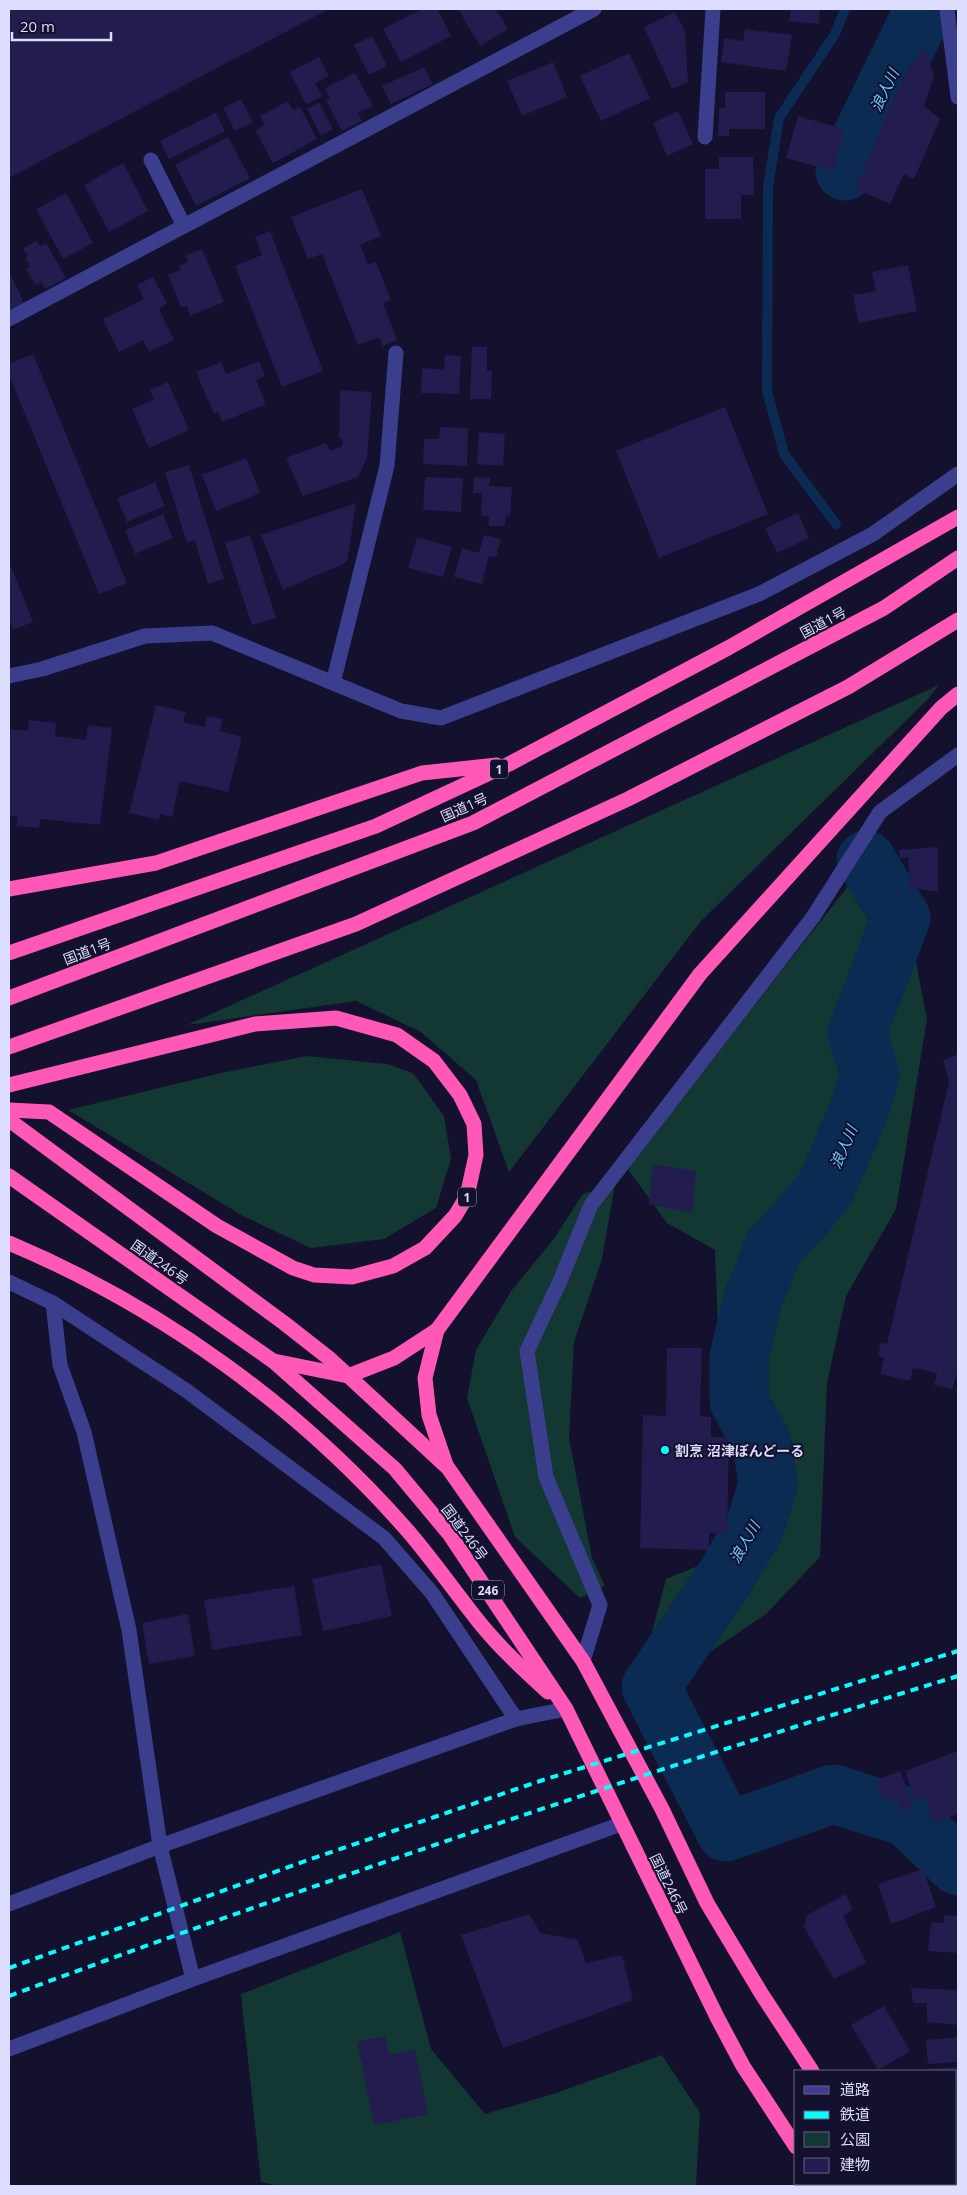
<svg xmlns="http://www.w3.org/2000/svg" width="967" height="2195" font-family="'Open Sans','Noto Sans JP',sans-serif">
  <style>
    .green { fill: #133733 }
    .lines { fill: none; stroke-linecap: round; stroke-linejoin: round }
    .stream { stroke: #0b2b52; stroke-width: 10 }
    .river { stroke: #0b2b52; stroke-width: 59 }
    .building { fill: #221c4f }
    .minor { stroke: #3a3e8d; stroke-width: 15 }
    .highway { stroke: #ff58b7; stroke-width: 15 }
    .rail { stroke: #09fcff; stroke-width: 4; stroke-dasharray: 8 6; stroke-linecap: butt }
    .poi-dot { fill: #09fcff; stroke: #13112d; stroke-width: 2 }
    .labels { text-anchor: middle; dominant-baseline: central; stroke-width: 4; stroke-linejoin: round; paint-order: stroke }
    .shield { fill: #13112d; stroke: #a0a0c0; stroke-width: 1 }
    .shield-label { font-size: 12px; font-weight: bold; fill: #ddf }
    .street-label { font-size: 14px; fill: #ddf; stroke: #13112d }
    .poi-label { font-size: 14px; font-weight: bold; fill: #ddf; stroke: #13112d; text-anchor: start }
    .water-label { font-size: 15px; font-style: italic; fill: #6bc8ff; stroke: #13112d }
  </style>
  <rect width="100%" height="100%" fill="#13112d"/>
  <g class="green">
    <polygon points="939,685 927,700 701,921 509,1172 476,1080 421,1032 356,1001 187,1025"/>
    <polygon points="856,876 910,931 927,1019 896,1209 846,1296 827,1383 820,1557 766,1614 672,1678 647,1681 647,1651 666,1579 715,1559 741,1512 747,1415 714,1397 719,1356 715,1250 667,1223 627,1168"/>
    <polygon points="307,1056 387,1064 413,1073 444,1116 451,1159 436,1208 384,1239 311,1248 243,1216 68,1110 221,1073"/>
    <polygon points="615,1184 602,1259 574,1342 569,1438 592,1558 605,1586 580,1598 515,1537 467,1398 476,1350 511,1291 553,1240 583,1194"/>
    <polygon points="400,1932 431,2049 485,2114 556,2093 662,2055 700,2113 696,2186 279,2186 261,2182 241,1994"/>
  </g>
  <g class="lines">
    <polyline class="stream" points="836,524 784,454 767,391 768,187 779,118 835,34 845,9"/>
    <g class="river">
      <polyline points="845,171 924,9"/>
      <polyline points="866,860 901,918 857,1033 870,1075 859,1110 826,1188 801,1218 774,1247 753,1299 739,1357 739,1401 762,1443 768,1485 755,1527 726,1576 651,1687 726,1832 833,1794 907,1817 958,1866"/>
    </g>
  </g>
  <g class="building">
    <polygon points="9,9 329,9 9,178"/>
    <polygon points="422,9 437,9 451,36 401,62 383,29"/>
    <polygon points="458,9 496,9 508,29 480,46"/>
    <polygon points="791,9 820,9 819,24 789,21"/>
    <polygon points="675,12 685,31 688,82 672,89 644,27"/>
    <polygon points="745,29 792,35 786,71 721,62 724,38 743,41"/>
    <polygon points="372,36 387,66 369,75 354,45"/>
    <polygon points="925,47 934,76 924,106 940,119 914,179 904,174 890,204 855,189 906,71"/>
    <polygon points="629,53 650,98 601,121 580,76"/>
    <polygon points="319,57 329,76 315,83 322,96 306,104 290,72"/>
    <polygon points="553,62 567,97 522,116 507,81"/>
    <polygon points="424,67 433,84 391,104 382,86"/>
    <polygon points="355,73 373,106 358,113 362,121 342,131 326,100 330,99 325,88"/>
    <polygon points="725,92 765,92 765,129 729,129 729,136 718,136 719,108 725,108"/>
    <polygon points="241,99 253,122 235,131 223,108"/>
    <polygon points="288,101 293,110 300,107 317,139 273,163 255,130 265,125 260,116"/>
    <polygon points="319,102 333,129 321,136 307,109"/>
    <polygon points="678,111 693,144 667,156 653,123"/>
    <polygon points="216,113 225,131 169,159 160,141"/>
    <polygon points="798,116 844,129 833,171 786,158"/>
    <polygon points="228,137 250,178 196,206 175,165"/>
    <polygon points="719,157 753,157 754,195 741,195 741,219 705,219 705,169 719,169"/>
    <polygon points="123,163 148,211 109,232 84,185"/>
    <polygon points="362,189 381,236 360,245 368,264 376,262 391,300 383,303 397,340 383,346 379,337 358,345 322,254 308,259 291,217"/>
    <polygon points="66,193 93,243 63,259 36,209"/>
    <polygon points="270,231 323,371 282,387 235,266 262,255 255,237"/>
    <polygon points="37,241 40,246 46,243 66,278 45,289 41,282 35,285 26,269 30,266 25,258 28,256 23,248"/>
    <polygon points="202,249 224,302 190,316 187,306 181,307 168,275 180,270 179,266 188,262 186,255"/>
    <polygon points="908,265 917,311 859,323 853,295 876,291 872,272"/>
    <polygon points="11,275 24,303 9,310 9,276"/>
    <polygon points="153,277 167,303 159,309 174,340 149,352 143,340 119,352 103,319 144,299 137,285"/>
    <polygon points="472,347 487,347 487,371 492,371 491,399 470,399"/>
    <polygon points="33,354 127,583 99,594 9,375 9,364"/>
    <polygon points="445,355 461,356 459,394 421,393 422,368 444,370"/>
    <polygon points="259,361 265,376 256,380 266,404 222,422 218,412 214,414 196,372 221,362 226,374"/>
    <polygon points="168,382 189,430 149,448 132,409 154,399 150,390"/>
    <polygon points="340,390 372,392 367,458 358,477 303,496 286,458 326,443 330,451 342,446 343,440 339,438"/>
    <polygon points="725,407 768,514 659,558 616,451"/>
    <polygon points="440,427 468,428 467,466 423,464 424,439 439,439"/>
    <polygon points="479,432 505,434 503,466 477,464"/>
    <polygon points="246,458 260,493 216,511 202,475"/>
    <polygon points="189,465 224,579 208,584 195,540 187,543 165,472"/>
    <polygon points="425,477 463,478 461,512 423,510"/>
    <polygon points="474,477 490,478 489,486 512,487 510,516 506,515 505,526 489,526 489,516 481,516 482,493 473,493"/>
    <polygon points="155,482 165,506 127,522 117,498"/>
    <polygon points="356,503 347,562 283,590 261,535"/>
    <polygon points="798,513 809,538 777,553 765,528"/>
    <polygon points="163,514 173,538 135,554 125,530"/>
    <polygon points="250,535 276,618 252,625 225,543"/>
    <polygon points="484,535 501,539 496,557 489,556 482,584 454,577 462,548 479,553"/>
    <polygon points="417,537 452,547 443,577 408,568"/>
    <polygon points="9,561 33,622 13,630 9,619"/>
    <polygon points="156,705 186,712 183,722 204,727 207,716 223,719 220,731 242,737 228,792 180,781 172,817 160,814 159,820 129,813"/>
    <polygon points="29,720 56,723 55,736 86,740 88,725 112,728 100,825 40,819 39,828 16,826 18,817 9,816 9,729 28,731"/>
    <polygon points="938,847 938,892 910,888 908,857 900,859 899,850"/>
    <polygon points="958,1054 958,1370 952,1389 934,1385 937,1373 913,1368 910,1381 880,1374 884,1358 878,1356 881,1342 887,1344 949,1082 943,1060"/>
    <polygon points="653,1164 696,1171 692,1213 649,1204"/>
    <polygon points="667,1348 702,1348 700,1416 711,1417 711,1437 729,1437 727,1533 709,1533 709,1550 640,1548 643,1415 666,1416"/>
    <polygon points="381,1564 392,1616 323,1631 312,1579"/>
    <polygon points="294,1586 302,1635 212,1650 204,1600"/>
    <polygon points="188,1614 195,1656 149,1664 142,1623"/>
    <polygon points="958,1751 958,1814 934,1823 925,1797 915,1800 905,1771"/>
    <polygon points="900,1771 914,1806 903,1811 898,1799 884,1800 876,1780"/>
    <polygon points="923,1869 936,1907 891,1924 878,1884"/>
    <polygon points="846,1894 853,1910 843,1916 866,1963 834,1979 804,1927 807,1915"/>
    <polygon points="529,1914 541,1933 578,1940 586,1963 622,1955 633,2000 503,2048 461,1935"/>
    <polygon points="944,1915 958,1916 958,1953 928,1951 931,1922 944,1923"/>
    <polygon points="911,1988 958,1990 958,2025 927,2022 927,2003 913,2003"/>
    <polygon points="884,2006 910,2051 878,2070 851,2025"/>
    <polygon points="385,2036 389,2055 415,2049 428,2114 374,2125 357,2042"/>
    <polygon points="958,2037 958,2062 928,2064 926,2040"/>
    <polygon points="958,2067 958,2082 956,2082 956,2071 926,2071 925,2069"/>
  </g>
  <g class="lines">
    <g class="minor">
      <polyline points="947,9 958,97"/>
      <polyline points="705,137 713,9"/>
      <polyline points="184,226 594,9"/>
      <polyline points="9,319 184,226 151,160"/>
      <polyline points="9,676 42,669 145,636 212,633 401,711 441,718 759,594 873,534 958,474"/>
      <polyline points="333,683 387,466 396,353"/>
      <polyline points="9,1282 53,1303 187,1391 384,1538 432,1593 516,1719"/>
      <polyline points="53,1303 60,1365 84,1432 129,1630 160,1846 193,1979"/>
      <polyline points="583,1661 600,1605 546,1477 527,1351 560,1281 591,1205 813,917 880,812 958,755"/>
      <polyline points="9,1904 160,1846 516,1719 566,1709"/>
      <polyline points="9,2049 193,1979 621,1824"/>
    </g>
    <g class="highway">
      <polyline points="9,889 156,863 422,773 497,765"/>
      <polyline points="9,953 376,826 509,764 728,648 958,517"/>
      <polyline points="9,998 473,823 884,608 958,558"/>
      <polyline points="9,1047 356,924 628,799 848,687 958,620"/>
      <polyline points="9,1085 255,1024 336,1018 397,1035 434,1061 460,1095 474,1124 476,1155 467,1196 455,1216 425,1248 393,1266 352,1277 314,1275 293,1268 217,1226 49,1112 9,1110"/>
      <polyline points="9,1120 284,1323 330,1359 448,1468 583,1661 662,1809 707,1903 761,1993 812,2071"/>
      <polyline points="9,1176 273,1361 395,1469 450,1535 566,1709 717,2017 743,2066 796,2147"/>
      <path d="M9,1243C161,1307 298,1406 407,1530C433,1560 455,1592 479,1622C500,1648 524,1670 548,1692"/>
      <polyline points="274,1361 348,1376 394,1358 437,1330"/>
      <polyline points="446,1465 429,1415 425,1378 437,1330 700,974 941,708 958,694"/>
      <polyline points="822,2184 824,2186"/>
      <polyline points="893,2184 895,2186"/>
    </g>
    <g class="rail">
      <polyline points="9,1968 311,1859 543,1780 958,1651"/>
      <path d="M9,1996C322,1880 639,1774 958,1676"/>
    </g>
  </g>
  <circle class="poi-dot" cx="665" cy="1450" r="5"/>
  <g class="labels">
    <g class="shield">
      <rect x="490" y="759.5" width="18" height="19" rx="4"/>
      <rect x="458" y="1187.5" width="18" height="19" rx="4"/>
      <rect x="472" y="1580.5" width="32" height="19" rx="4"/>
    </g>
    <g class="shield-label">
      <text x="499" y="769">1</text>
      <text x="467" y="1197">1</text>
      <text x="488" y="1590">246</text>
    </g>
    <g class="street-label">
      <text transform="translate(823 622) rotate(-28)">国道1号</text>
      <text transform="translate(464 807) rotate(-24)">国道1号</text>
      <text transform="translate(87 951) rotate(-21)">国道1号</text>
      <text transform="translate(160 1262) rotate(35)">国道246号</text>
      <text transform="translate(465 1532) rotate(53)">国道246号</text>
      <text transform="translate(669 1884) rotate(64)">国道246号</text>
    </g>
    <g class="poi-label">
      <text x="675" y="1450">割烹 沼津ぼんどーる</text>
    </g>
    <g class="water-label">
      <text transform="translate(884 90) rotate(-64)">浪人川</text>
      <text transform="translate(843 1147) rotate(-66)">浪人川</text>
      <text transform="translate(744 1542) rotate(-60)">浪人川</text>
    </g>
  </g>
  <rect width="967" height="2195" fill="none" stroke="#ddddff" stroke-width="20"/>
  <rect x="794" y="2070" width="162" height="115" fill="#13112d" stroke="#646381"/>
  <rect x="804" y="2086" width="25" height="8" fill="#3a3e8d" stroke="#646381"/>
  <text x="840" y="2095" font-size="15" fill="#ddddff">道路</text>
  <rect x="804" y="2111" width="25" height="8" fill="#09fcff" stroke="#646381"/>
  <text x="840" y="2120" font-size="15" fill="#ddddff">鉄道</text>
  <rect x="804" y="2132" width="25" height="15" fill="#133733" stroke="#646381"/>
  <text x="840" y="2145" font-size="15" fill="#ddddff">公園</text>
  <rect x="804" y="2158" width="25" height="15" fill="#221c4f" stroke="#646381"/>
  <text x="840" y="2170" font-size="15" fill="#ddddff">建物</text>
  <path d="M12 32v8h99v-8" fill="none" stroke="#ddddff" stroke-width="2.5"/>
  <text x="20" y="32" font-size="15" fill="#ddddff" stroke="#13112d" stroke-width="4" paint-order="stroke">20 m</text>
</svg>
